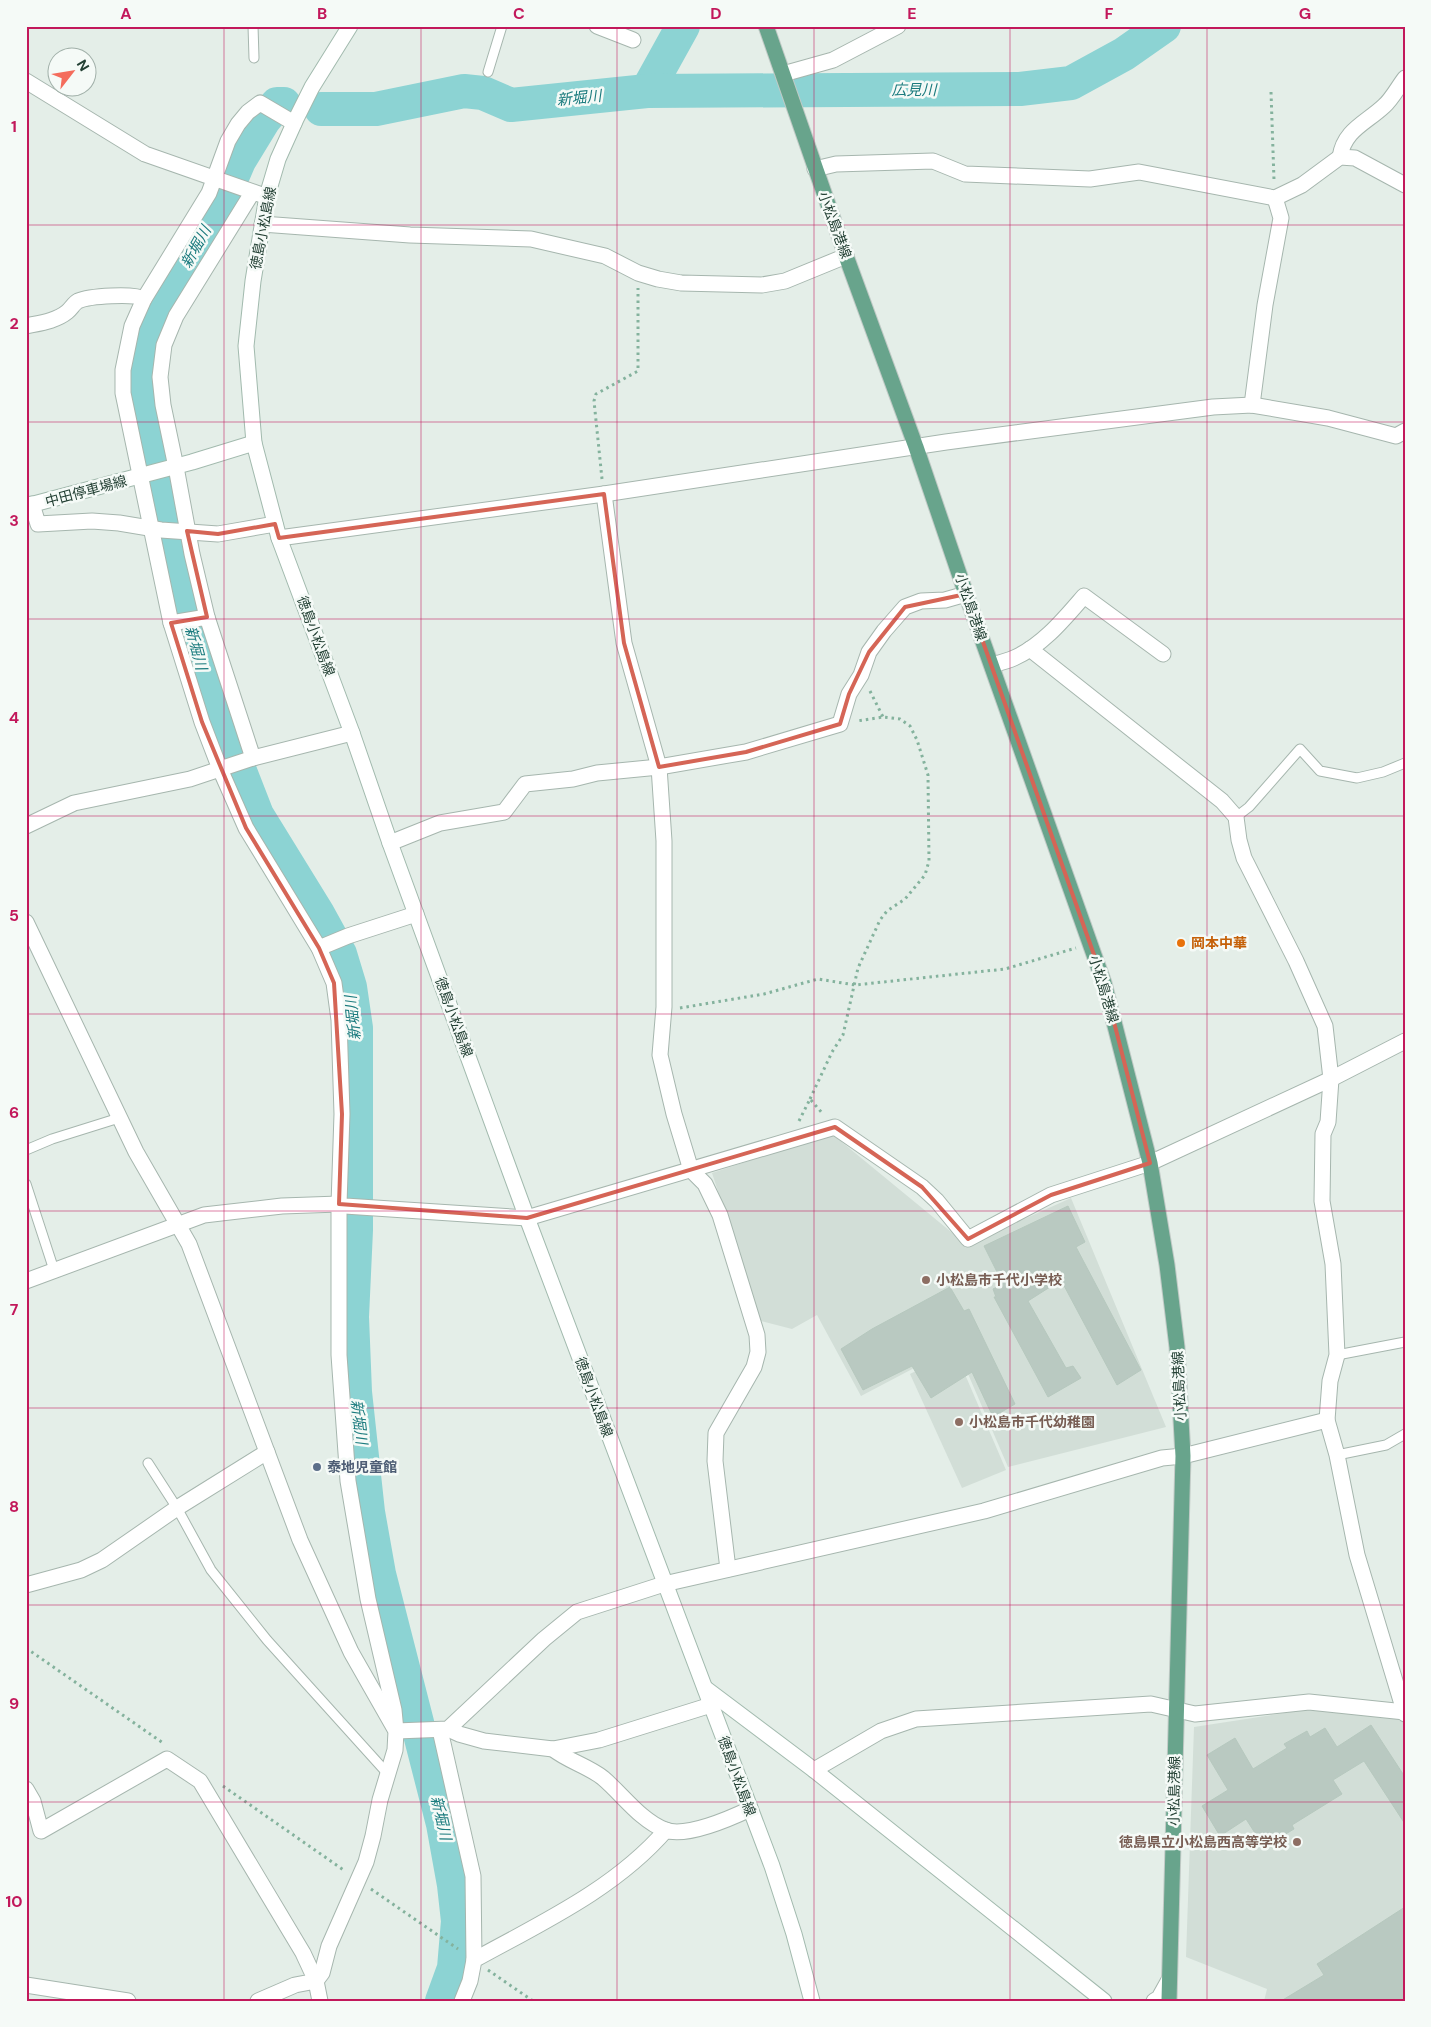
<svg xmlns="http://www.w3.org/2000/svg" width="1431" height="2027" font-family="'DM Sans','Noto Sans JP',sans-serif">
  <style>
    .built { fill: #d2ded7 }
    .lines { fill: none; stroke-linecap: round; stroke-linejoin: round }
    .river { stroke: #8cd3d3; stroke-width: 34 }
    .building { fill: #b9c9c1; stroke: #b6c8be }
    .lane-casing { stroke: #a6b6ae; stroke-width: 11 }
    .street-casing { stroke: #a6b6ae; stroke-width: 17 }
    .secondary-casing { stroke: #a2baae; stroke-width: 17 }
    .primary-casing { stroke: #c1cac6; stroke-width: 17 }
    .path { stroke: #84b29d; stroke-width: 3; stroke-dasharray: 2.5 4; stroke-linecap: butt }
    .lane { stroke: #fff; stroke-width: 9 }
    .street { stroke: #fff; stroke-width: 15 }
    .secondary { stroke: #fff; stroke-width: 15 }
    .primary { stroke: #68a48c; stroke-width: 15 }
    .marked { fill: none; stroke: #d56556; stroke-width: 4; stroke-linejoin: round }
    .grid { fill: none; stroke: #c2185b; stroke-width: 1; stroke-opacity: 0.55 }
    .food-dot { fill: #e8710a; stroke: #f5faf7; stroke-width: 2 }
    .education-dot { fill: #8d6e63; stroke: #f5faf7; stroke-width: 2 }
    .service-dot { fill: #5c6f8a; stroke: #f5faf7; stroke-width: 2 }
    .labels { text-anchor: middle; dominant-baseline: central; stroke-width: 5; stroke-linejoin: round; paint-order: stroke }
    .street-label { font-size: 14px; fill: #234034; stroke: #f5faf7 }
    .food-label { font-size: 14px; font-weight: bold; fill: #c56008; stroke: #f5faf7; text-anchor: start }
    .education-label { font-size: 14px; font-weight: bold; fill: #785e54; stroke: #f5faf7; text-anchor: start }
    .service-label { font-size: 14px; font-weight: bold; fill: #4e5e75; stroke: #f5faf7; text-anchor: start }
    .water-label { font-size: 15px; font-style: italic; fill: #1b7b7e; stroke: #f5faf7 }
    .neatline { fill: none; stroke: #c2185b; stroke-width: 2 }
    .grid-label { font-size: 16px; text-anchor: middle; font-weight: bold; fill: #c2185b }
  </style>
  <rect width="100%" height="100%" fill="#e4eee8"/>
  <g class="built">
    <polygon points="832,1134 967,1245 1071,1198 1166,1427 1008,1467 956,1346 861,1396 817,1315 792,1329 761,1321 712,1173"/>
    <polygon points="955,1351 1006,1470 962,1488 910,1374"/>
    <polygon points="1304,1710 1405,1717 1405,2001 1264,2001 1267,1989 1186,1957 1194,1727"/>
  </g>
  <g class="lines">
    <g class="river">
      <polyline points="647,91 683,26"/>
      <polyline points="284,104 277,104 264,120 239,161 221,203 162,308 144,351 142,392 151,446 177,573 203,676 257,815 318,914 340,954 350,987 356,1028 356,1230 352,1317 355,1392 368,1512 379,1574 443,1824 454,1885 458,1921 454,1968 442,2001"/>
      <polyline points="321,109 376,109 464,91 483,93 511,105 647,91 1020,89 1071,83 1124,54 1164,26"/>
    </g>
  </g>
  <g class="building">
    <polygon points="1068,1206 1085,1242 1076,1247 1141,1370 1117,1385 1061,1280 1028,1301 1066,1368 1073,1366 1081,1378 1048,1397 994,1297 996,1297 993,1289 1003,1284 984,1246"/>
    <polygon points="950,1287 964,1311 969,1309 1015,1404 993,1417 972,1372 931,1398 912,1366 863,1390 841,1349 872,1329"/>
    <polygon points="1371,1725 1405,1777 1405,1824 1364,1761 1333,1780 1342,1794 1292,1825 1294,1829 1264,1847 1246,1819 1220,1836 1202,1806 1228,1790 1207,1755 1235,1738 1253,1769 1287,1748 1284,1744 1307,1731 1310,1737 1325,1728 1337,1747"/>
    <polygon points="1405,1907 1405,2001 1281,2001 1324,1975 1317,1964"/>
  </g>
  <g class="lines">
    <g class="lane-casing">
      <g id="lane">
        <polyline points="253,26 254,58"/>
        <polyline points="488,72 502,26"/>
        <polyline points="1236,817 1249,807 1300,749 1320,771 1357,778 1383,772 1405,763"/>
        <polyline points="26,1150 52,1139 119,1118"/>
        <polyline points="26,1184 54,1270"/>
        <polyline points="1337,1355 1405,1342"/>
        <polyline points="1337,1455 1386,1445 1405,1434"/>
        <polyline points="148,1463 177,1508 211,1570 267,1640 387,1773"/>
      </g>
    </g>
    <g class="street-casing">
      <g id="street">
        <polyline points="597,26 633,40"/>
        <polyline points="783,74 833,60 898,26"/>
        <polyline points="26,81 145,154 262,195"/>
        <polyline points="294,123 260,103 248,112 238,124 228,141 209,193 144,299 132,326 123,370 123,393 171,623 202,722 220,769 246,828 319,948 334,983 339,1020 342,1114 339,1204 339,1355 348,1481 368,1599 394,1710 396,1731 448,1729 544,1639 577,1612 664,1584 984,1511 1162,1458 1183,1456 1327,1420"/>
        <path d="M1340,157C1344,130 1366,123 1384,106C1392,99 1398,87 1405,78"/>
        <polyline points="815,169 836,164 933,161 965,174 1090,179 1139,172 1275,198 1302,185 1340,157 1355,158 1405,185"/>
        <polyline points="262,224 410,235 531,239 605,256 638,273 658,279 681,283 762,285 785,281 846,256"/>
        <path d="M26,326C40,323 56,321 67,312C71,309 74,303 78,301C89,296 134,293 144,299"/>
        <polyline points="1252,405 1265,305 1281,218 1275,198"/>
        <polyline points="604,494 624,643 659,767 664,841 664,1007 660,1055 674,1114 691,1170 705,1184 720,1215 757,1335 758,1352 754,1367 716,1433 715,1461 728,1569"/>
        <polyline points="32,504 38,524 92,521 119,523 161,530 218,534 275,524"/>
        <polyline points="279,538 604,494 946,442 1213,407 1252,405 1328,418 1396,436 1405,431"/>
        <polyline points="207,617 192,554 176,467 163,405 160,377 164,345 176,316 252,193"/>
        <polyline points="171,623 207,617 253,758 352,733"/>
        <polyline points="1030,649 1222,801 1236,817 1239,840 1244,858 1296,961 1325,1026 1331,1079 1328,1122 1323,1134 1322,1201 1333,1264 1337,1355 1330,1381 1327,1420 1337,1455 1357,1555 1405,1714"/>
        <path d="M992,665C999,663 1007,661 1014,658C1043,645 1064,619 1084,596L1163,654"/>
        <polyline points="26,826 74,803 190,779 253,758"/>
        <polyline points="390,843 440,823 504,812 525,784 573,779 597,773 659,767 746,752 840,724 849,694 861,675 869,652 884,631 905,607 921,601 945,600 966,594"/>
        <polyline points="26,922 136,1152 189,1244 300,1540 351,1652 396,1731 395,1750 380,1800 373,1836 366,1862 329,1946 322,1973 316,1981 320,2001"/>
        <polyline points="319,948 348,936 416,914"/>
        <polyline points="26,1281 204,1215 282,1206 339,1204 345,1206 527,1218 835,1127 922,1187 937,1201 968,1239 1051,1195 1150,1163 1331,1079 1405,1041"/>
        <polyline points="26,1585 81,1570 102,1560 177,1508 267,1452"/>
        <polyline points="448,1729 459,1734 484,1741 553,1749 599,1740 711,1705"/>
        <polyline points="440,1730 473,1876 474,1960"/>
        <path d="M553,1749C568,1761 588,1766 603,1778C623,1795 640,1820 665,1830C686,1838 731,1818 750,1809"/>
        <polyline points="814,1770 881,1731 916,1719 1151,1704 1195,1714 1309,1702 1405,1712"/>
        <polyline points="26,1789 33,1801 41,1831 167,1759 200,1781 303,1953 316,1981 295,1985 258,2001"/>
        <polyline points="26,1985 128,2001"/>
        <path d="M462,2001L470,1981L474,1960C541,1923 615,1889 666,1830"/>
        <polyline points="1154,2001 1159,1998 1169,1980"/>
      </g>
    </g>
    <g class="secondary-casing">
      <g id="secondary">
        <polyline points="350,26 312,87 296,119 278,159 267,196 253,281 246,346 254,443 279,538 352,733 390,843 527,1218 772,1866 794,1934 812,2001"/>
        <polyline points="26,506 192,462 254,443"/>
        <polyline points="705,1688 814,1770 1104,2001"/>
      </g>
    </g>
    <g class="primary-casing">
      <polyline id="primary" points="766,26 846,256 916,447 966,594 1104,983 1150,1163 1167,1265 1177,1347 1183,1456 1169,2001"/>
    </g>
    <g class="path">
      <polyline points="1271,92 1274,180"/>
      <polyline points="602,479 594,401 596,394 638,371 638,288"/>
      <polyline points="870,691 883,717"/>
      <polyline points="680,1008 764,994 818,979 855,985 1005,969 1076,948"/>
      <polyline points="810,1099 832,1052 843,1035 858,968 880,920 887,911 905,899 925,875 929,861 928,775 917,740 910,726 900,719 883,717 857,721"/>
      <polyline points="799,1121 810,1099 823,1114"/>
      <polyline points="26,1648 163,1743"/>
      <polyline points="223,1786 345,1871"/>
      <polyline points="371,1889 458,1949"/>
      <polyline points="488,1970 533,2001"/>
    </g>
    <use href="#lane" class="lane"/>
    <use href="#street" class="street"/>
    <use href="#secondary" class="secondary"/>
    <use href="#primary" class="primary"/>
  </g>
  <path class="marked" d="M604,494L624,643L659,767L746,752L840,724L849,694L869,652L905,607L966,594L1104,983L1150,1163L1051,1195L968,1239L922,1187L835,1127L527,1218L339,1204L342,1114L334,983L319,948L246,828L202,722L171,623L207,617L187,531L218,534L275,524L279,538Z"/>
  <path class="grid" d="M224,26V2001M421,26V2001M617,26V2001M814,26V2001M1010,26V2001M1207,26V2001M26,225H1405M26,422H1405M26,619H1405M26,816H1405M26,1014H1405M26,1211H1405M26,1408H1405M26,1605H1405M26,1802H1405"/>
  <circle class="food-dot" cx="1181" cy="943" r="5"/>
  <g class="education-dot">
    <circle cx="926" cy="1280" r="5"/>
    <circle cx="959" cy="1422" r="5"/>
    <circle cx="1297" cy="1842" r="5"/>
  </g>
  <circle class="service-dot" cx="317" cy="1467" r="5"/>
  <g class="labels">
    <g class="street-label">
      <text transform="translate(835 225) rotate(70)">小松島港線</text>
      <text transform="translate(263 228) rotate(-79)">徳島小松島線</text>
      <text transform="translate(86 491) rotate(-15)">中田停車場線</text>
      <text transform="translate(971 607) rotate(71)">小松島港線</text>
      <text transform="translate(316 636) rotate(70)">徳島小松島線</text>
      <text transform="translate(1104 989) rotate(73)">小松島港線</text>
      <text transform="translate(454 1017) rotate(70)">徳島小松島線</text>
      <text transform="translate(1179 1386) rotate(-93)">小松島港線</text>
      <text transform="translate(594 1397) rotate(70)">徳島小松島線</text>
      <text transform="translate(737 1776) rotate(70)">徳島小松島線</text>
      <text transform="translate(1174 1791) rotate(-89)">小松島港線</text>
    </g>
    <g class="food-label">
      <text x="1191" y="943">岡本中華</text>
    </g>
    <g class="education-label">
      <text x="936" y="1280">小松島市千代小学校</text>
      <text x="969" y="1422">小松島市千代幼稚園</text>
      <text x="1287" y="1842" text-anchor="end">徳島県立小松島西高等学校</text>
    </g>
    <g class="service-label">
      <text x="327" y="1467">泰地児童館</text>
    </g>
    <g class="water-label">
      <text x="914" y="90">広見川</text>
      <text transform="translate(579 98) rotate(-6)">新堀川</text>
      <text transform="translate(196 247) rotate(-61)">新堀川</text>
      <text transform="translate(196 648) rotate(75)">新堀川</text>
      <text transform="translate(353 1018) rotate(-96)">新堀川</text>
      <text transform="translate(359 1422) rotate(83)">新堀川</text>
      <text transform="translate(441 1818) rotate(77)">新堀川</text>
    </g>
  </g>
  <rect width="1431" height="2027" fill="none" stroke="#f5faf7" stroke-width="55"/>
  <g transform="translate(72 72) rotate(59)"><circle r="24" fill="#f5faf7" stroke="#a1b0a9"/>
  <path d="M0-4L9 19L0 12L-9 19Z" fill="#f46c5c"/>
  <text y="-8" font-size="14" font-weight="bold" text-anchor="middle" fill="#234034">N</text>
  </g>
  <rect x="28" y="28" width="1376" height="1972" class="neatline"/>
  <g class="grid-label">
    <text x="126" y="19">A</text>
    <text x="322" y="19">B</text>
    <text x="519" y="19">C</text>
    <text x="716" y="19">D</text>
    <text x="912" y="19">E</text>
    <text x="1109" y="19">F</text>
    <text x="1305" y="19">G</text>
    <text x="14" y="132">1</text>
    <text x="14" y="329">2</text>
    <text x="14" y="526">3</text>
    <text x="14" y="723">4</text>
    <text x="14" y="921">5</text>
    <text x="14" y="1118">6</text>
    <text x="14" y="1315">7</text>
    <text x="14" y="1512">8</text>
    <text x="14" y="1709">9</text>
    <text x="14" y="1907">10</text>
  </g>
</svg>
